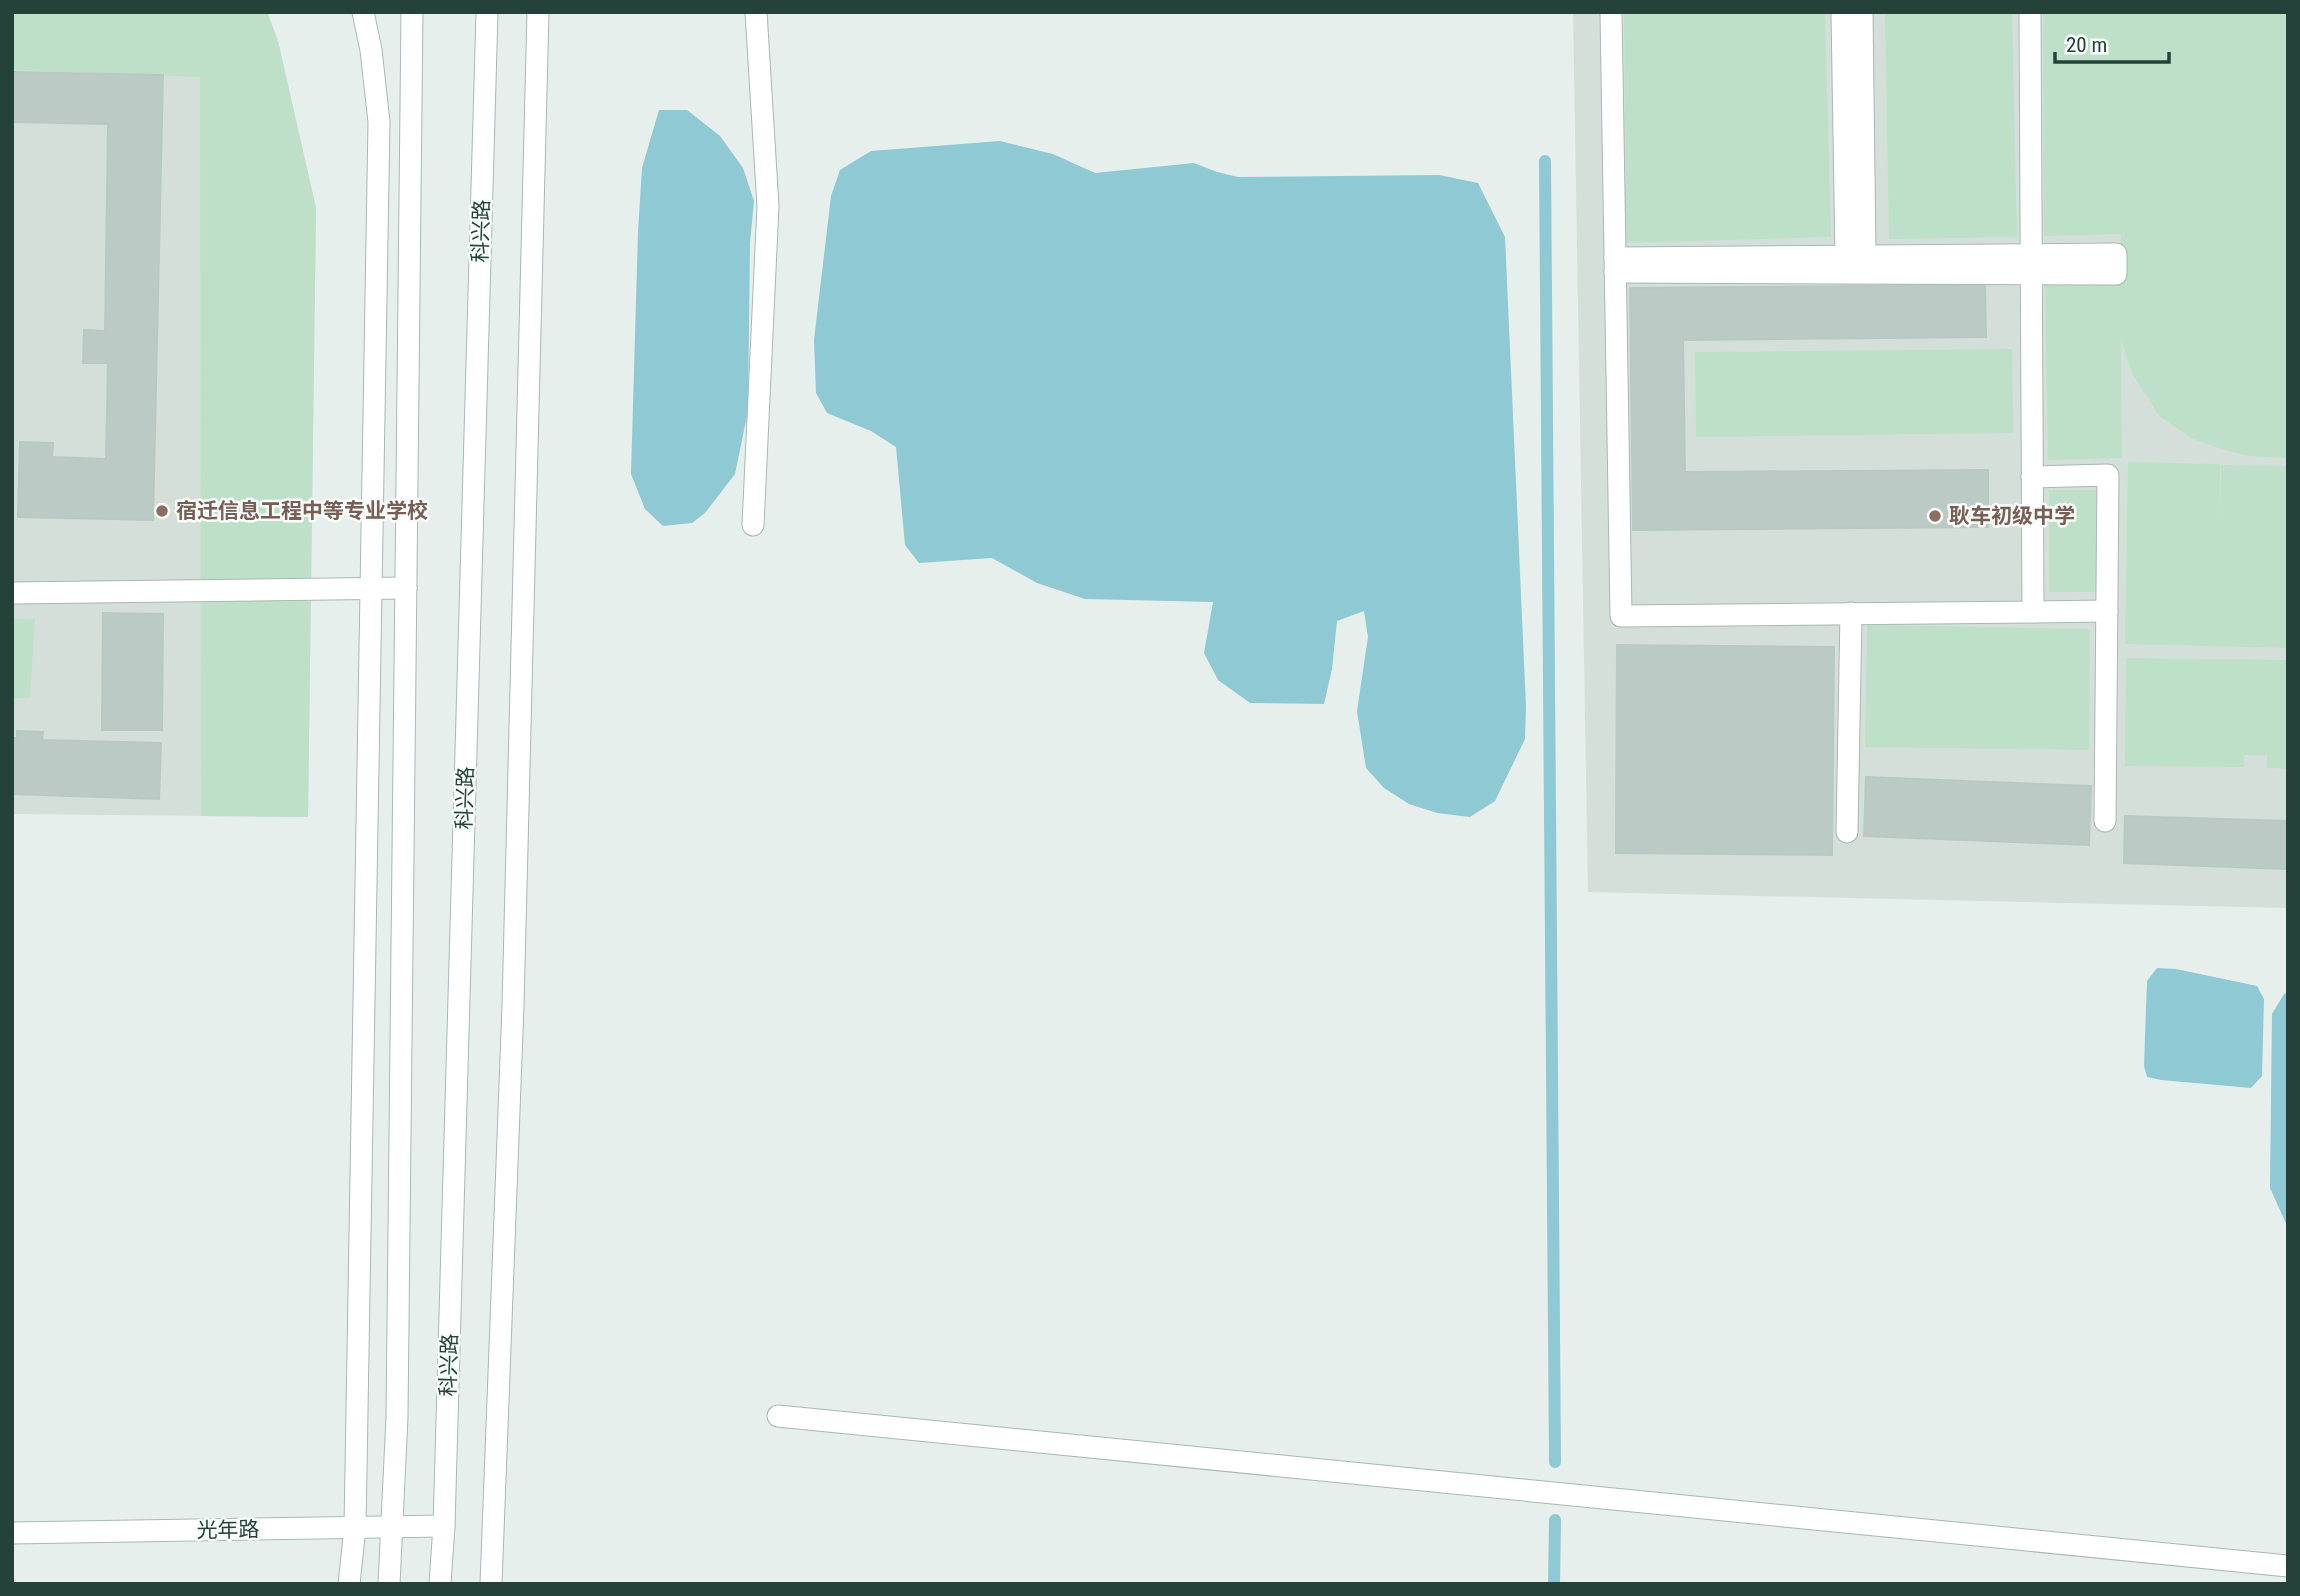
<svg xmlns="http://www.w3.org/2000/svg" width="2300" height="1596" font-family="'Roboto Condensed','Noto Sans SC',sans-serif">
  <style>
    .built { fill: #d4dfda }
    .green { fill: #bfe0c8 }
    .water { fill: #8ec9d4 }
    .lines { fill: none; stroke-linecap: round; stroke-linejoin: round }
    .stream { stroke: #8ec9d4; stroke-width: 12 }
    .building { fill: #bbcac4; stroke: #b8c9c2; stroke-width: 2 }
    .lane-casing { stroke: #a8b8b2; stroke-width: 23 }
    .secondary-casing { stroke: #a4bbb3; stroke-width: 23 }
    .lane { stroke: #fff; stroke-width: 21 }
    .secondary { stroke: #fff; stroke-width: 21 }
    .education-dot { fill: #8d6e63; stroke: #f7fbf9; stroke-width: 2.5 }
    .labels { text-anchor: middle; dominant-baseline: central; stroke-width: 5; stroke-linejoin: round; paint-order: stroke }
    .street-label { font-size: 21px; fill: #24423a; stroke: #f7fbf9 }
    .education-label { font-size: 21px; font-weight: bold; fill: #785e54; stroke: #f7fbf9; text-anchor: start }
  </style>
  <rect width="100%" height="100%" fill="#e6efeb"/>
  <g class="built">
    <polygon points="12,12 267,12 278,41 316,208 308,817 12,814"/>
    <polygon points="1573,12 2288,12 2288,908 1588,892"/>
  </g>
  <g class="green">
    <polygon points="12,12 267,12 278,41 316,208 308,817 201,816 200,77 12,70"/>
    <polygon points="1624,12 1825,12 1831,237 1626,243"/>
    <polygon points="1885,12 2012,12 2017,237 1889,239"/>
    <polygon points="2043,12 2288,12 2288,458 2248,456 2222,449 2193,439 2159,416 2132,373 2121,340 2122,458 2048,460 2045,284 2121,282 2121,234 2044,236"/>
    <polygon points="2012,349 2013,433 1696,437 1695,352"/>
    <polygon points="2128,462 2220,464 2220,524 2221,465 2288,466 2288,648 2125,644"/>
    <polygon points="2049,490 2096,490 2097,592 2049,592"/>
    <polygon points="12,618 35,619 30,698 12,698"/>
    <polygon points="1867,625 2090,629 2089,750 1865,747"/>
    <polygon points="2126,658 2288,660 2288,769 2267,768 2267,755 2244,755 2244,767 2125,766"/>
  </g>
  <g class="water">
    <polygon points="659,110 687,110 720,136 743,168 754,201 750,243 748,411 735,474 705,513 692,523 663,526 645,509 631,474 638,232 642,168"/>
    <polygon points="1000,141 1053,154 1095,173 1194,163 1217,172 1238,177 1439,175 1478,183 1505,237 1526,707 1525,739 1495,801 1470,817 1437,813 1409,804 1384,788 1366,768 1357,711 1368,637 1364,611 1337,621 1332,669 1324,704 1250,703 1218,680 1204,653 1213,602 1085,599 1037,583 992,558 919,563 905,545 896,447 871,431 827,413 816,393 814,340 831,196 840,170 871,151"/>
    <polygon points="2157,968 2176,969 2257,986 2264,999 2262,1076 2251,1088 2161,1080 2147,1077 2144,1066 2147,981"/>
    <polygon points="2288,993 2288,1228 2270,1188 2272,1014 2284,994"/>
  </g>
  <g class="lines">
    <g class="stream">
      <polyline points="1545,161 1555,1462"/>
      <polyline points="1554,1584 1555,1520"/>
    </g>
  </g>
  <g class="building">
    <polygon points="12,72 163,75 153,520 18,517 20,442 53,443 52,457 106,459 108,363 83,363 84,330 105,331 108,124 12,122"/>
    <polygon points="1985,285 1986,337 1683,340 1685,472 1988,470 1988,527 1633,530 1630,288"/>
    <polygon points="103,613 163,614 162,730 102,730"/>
    <polygon points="1617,645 1834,647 1832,855 1616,853"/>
    <polygon points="17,731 43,732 42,740 161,743 159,799 12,794 12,738 17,738"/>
    <polygon points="1866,777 2091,786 2089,845 1864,836"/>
    <polygon points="2125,816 2288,821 2288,869 2124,863"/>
  </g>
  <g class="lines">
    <g class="lane-casing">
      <g id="lane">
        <polyline points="1611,12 1621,616 2033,612 2030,12"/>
        <polyline points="1842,12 1846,256 1852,268"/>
        <polyline points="1615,258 2116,254 2116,274 1615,272"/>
        <polyline points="1857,268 1865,256 1862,12"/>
        <polyline points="2032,477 2108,475 2105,821"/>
        <polyline points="753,525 768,206 756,12"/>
        <polyline points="12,593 406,588"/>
        <polyline points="2033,612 2107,611"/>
        <polyline points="1847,832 1851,613"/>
        <polyline points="778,1416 2288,1566"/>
        <polyline points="349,1584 355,1528 379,122 371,50 363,12"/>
        <polyline points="491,1584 513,1006 538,12"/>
      </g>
    </g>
    <g class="secondary-casing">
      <g id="secondary">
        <polyline points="12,1533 444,1526"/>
        <polyline points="389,1584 397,1417 412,12"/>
        <polyline points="440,1584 444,1526 487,12"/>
      </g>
    </g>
    <use href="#lane" class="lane"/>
    <use href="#secondary" class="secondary"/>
  </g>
  <g class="education-dot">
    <circle cx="162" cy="511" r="7"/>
    <circle cx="1935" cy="516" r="7"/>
  </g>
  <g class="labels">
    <g class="street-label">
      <text transform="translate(481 231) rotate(-88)">科兴路</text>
      <text transform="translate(465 798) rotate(-88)">科兴路</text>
      <text transform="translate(449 1365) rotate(-88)">科兴路</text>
      <text transform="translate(228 1530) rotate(-1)">光年路</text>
    </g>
    <g class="education-label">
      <text x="176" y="511">宿迁信息工程中等专业学校</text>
      <text x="1949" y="516">耿车初级中学</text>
    </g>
  </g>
  <rect width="2300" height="1596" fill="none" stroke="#24423a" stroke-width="28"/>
  <path d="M2055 52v10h114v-10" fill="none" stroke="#24423a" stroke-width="3.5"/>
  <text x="2066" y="52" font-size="21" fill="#24423a" stroke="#f7fbf9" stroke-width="5" paint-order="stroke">20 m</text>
</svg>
